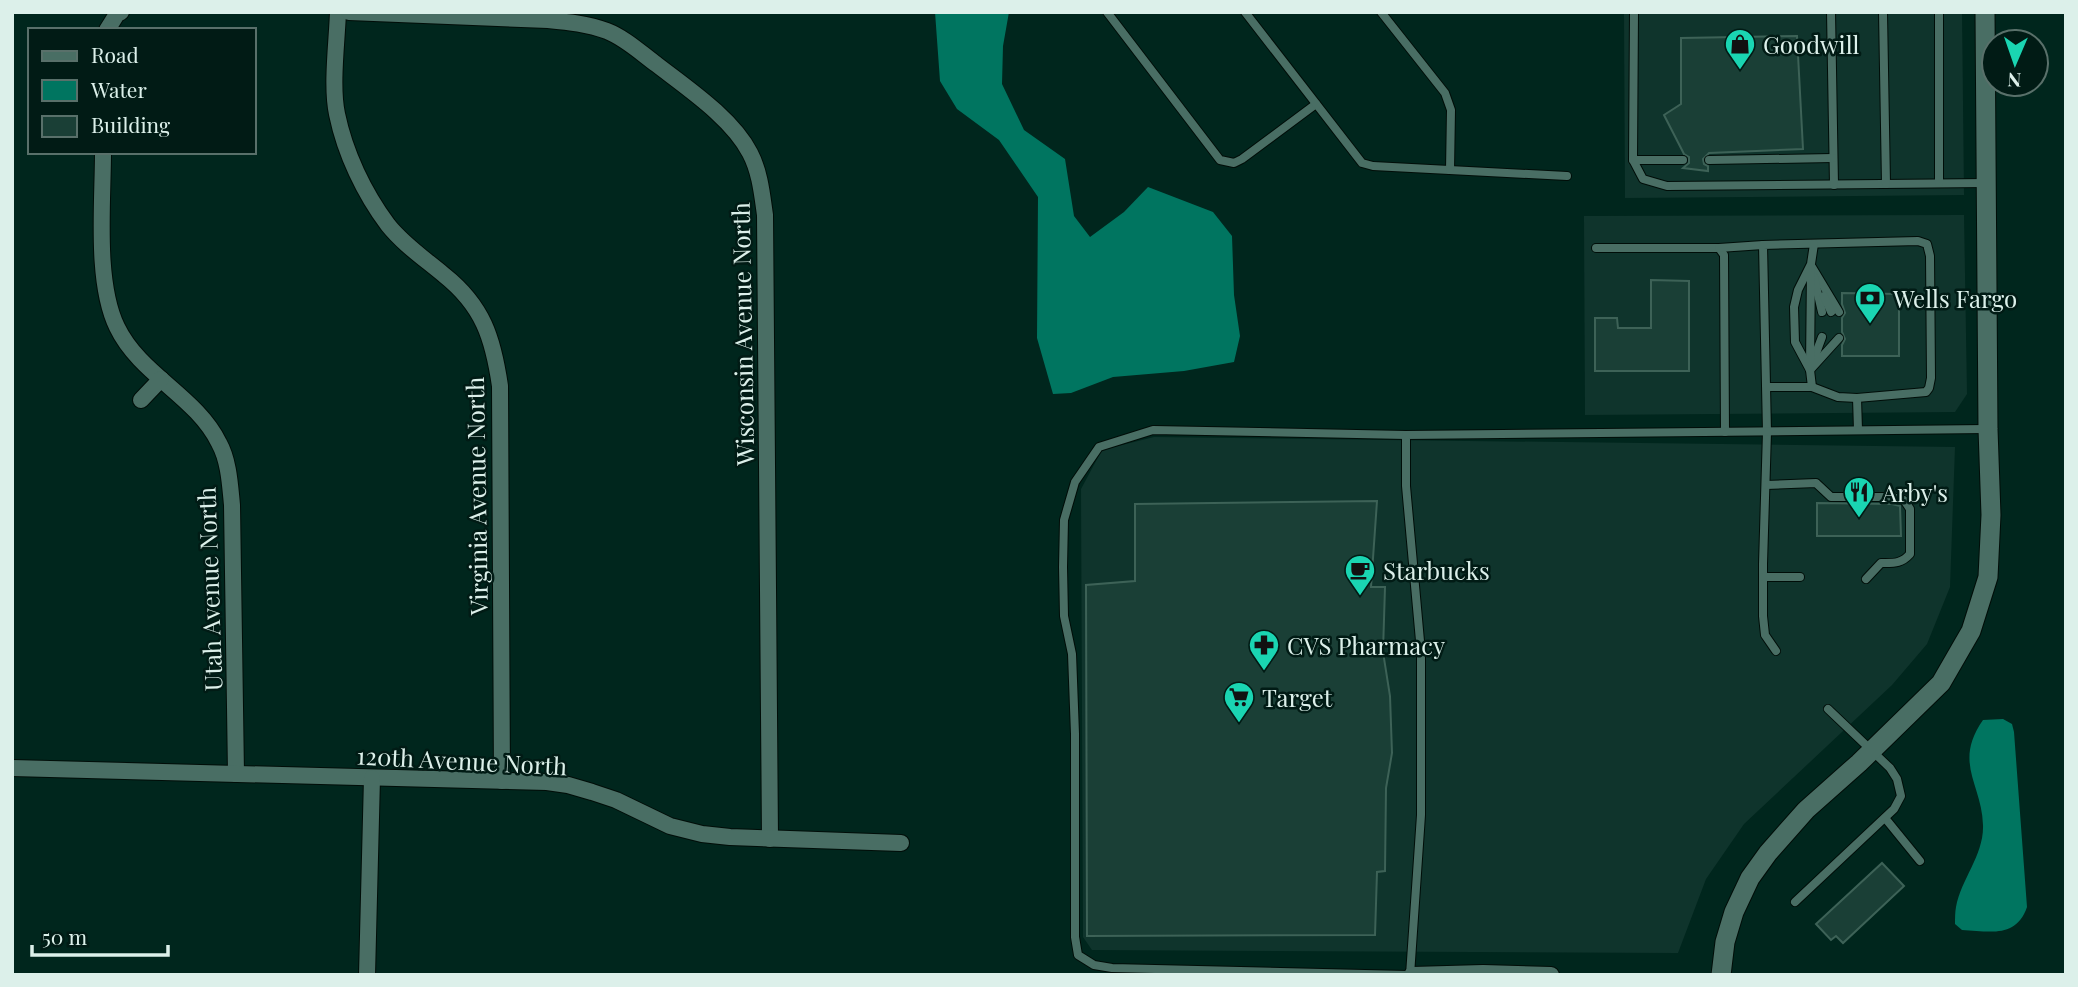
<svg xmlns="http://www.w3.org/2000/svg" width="2078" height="987" font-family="'Playfair Display',serif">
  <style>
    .built { fill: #0f342c }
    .water { fill: #007560 }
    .building { fill: #1a3f36; stroke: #3d6257; stroke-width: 2 }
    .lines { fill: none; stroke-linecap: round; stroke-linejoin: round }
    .service-casing { stroke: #000d08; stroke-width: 10 }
    .minor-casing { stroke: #000d08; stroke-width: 18 }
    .tertiary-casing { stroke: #000d08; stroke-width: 21 }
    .service { stroke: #496e64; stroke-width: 8 }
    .minor { stroke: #496e64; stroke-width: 16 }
    .tertiary { stroke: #496e64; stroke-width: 19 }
    .labels { text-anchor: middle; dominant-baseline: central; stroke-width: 5; stroke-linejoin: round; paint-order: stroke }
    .poi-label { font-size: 24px; fill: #dcf0ea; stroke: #011b15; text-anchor: start }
    .street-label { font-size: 24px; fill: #dcf0ea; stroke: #011b15 }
  </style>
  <rect width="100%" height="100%" fill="#00261d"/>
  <g class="built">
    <polygon points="1624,12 1962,12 1964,195 1625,198"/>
    <polygon points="1964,215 1967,394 1955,412 1585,415 1584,216"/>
    <polygon points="1154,437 1955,447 1950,587 1927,644 1892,685 1744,824 1706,879 1678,953 1092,950 1083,937 1081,489 1102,450"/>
  </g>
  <g class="water">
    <polygon points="935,12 1009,12 1003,46 1002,84 1024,130 1065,159 1074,216 1090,237 1124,212 1148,187 1213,212 1232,236 1234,295 1240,336 1234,362 1184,371 1113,377 1071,393 1053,394 1037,338 1038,197 999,140 957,109 940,81"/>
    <path d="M2003,719L2012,724L2014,732L2027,907C2016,939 1989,931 1962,930L1955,924C1955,919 1955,912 1956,907C1961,879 1984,855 1983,825C1982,784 1953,763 1983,720Z"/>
  </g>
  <g class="building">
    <polygon points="1797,36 1803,149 1709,153 1703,159 1704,164 1708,166 1708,171 1683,168 1689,163 1689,157 1684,154 1664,115 1681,104 1681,38"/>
    <polygon points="1651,280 1689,281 1689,371 1595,371 1595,318 1617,318 1618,328 1651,328"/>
    <polygon points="1842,293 1899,294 1899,356 1842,356 1842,345 1845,339 1842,332 1842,318 1845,313 1842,304"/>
    <polygon points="1377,501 1371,587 1385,587 1383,652 1390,696 1392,753 1386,788 1385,871 1377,872 1375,935 1087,936 1086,585 1135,581 1135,504"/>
    <polygon points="1817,503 1892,504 1900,506 1901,536 1817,536"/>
    <polygon points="1882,863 1904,886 1843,943 1836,936 1831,940 1816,924"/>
  </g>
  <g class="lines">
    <g class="service-casing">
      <g id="service">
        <polyline points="1107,12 1220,160 1234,163 1242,159 1316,104"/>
        <polyline points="1245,12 1362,163 1373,166 1567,176"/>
        <polyline points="1381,12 1445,93 1451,110 1450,170"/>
        <polyline points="1634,12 1633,160 1643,179 1667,186 1986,183"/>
        <polyline points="1831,12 1834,185"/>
        <polyline points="1883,12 1886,184"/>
        <polyline points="1939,12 1939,183"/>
        <polyline points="1633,160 1683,160"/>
        <polyline points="1709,160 1833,158"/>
        <polyline points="1596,248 1719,248 1724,255 1725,432"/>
        <polyline points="1719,248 1763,245"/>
        <polyline points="1812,267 1839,312"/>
        <polyline points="1814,277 1822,312"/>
        <polyline points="1824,296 1831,312"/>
        <polyline points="1812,364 1822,337"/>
        <polyline points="1810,367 1811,268"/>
        <polyline points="1810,370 1839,338"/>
        <polyline points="1766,387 1812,387 1838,397 1857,398 1926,392 1929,388 1931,378 1930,256 1927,244 1918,241 1763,245 1767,432 1763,564 1763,616 1765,635 1776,651"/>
        <polyline points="1812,387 1810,370 1795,342 1794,307 1798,290 1811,264 1814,244"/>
        <polyline points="1857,398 1858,430"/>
        <polyline points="1406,435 1153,430 1099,447 1075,482 1064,520 1063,567 1064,616 1072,654 1075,734 1075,937 1078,955 1094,965 1112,968 1407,975"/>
        <path d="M1766,485L1816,483L1831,497H1893L1904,500L1910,509V554C1901,564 1894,563 1881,563L1866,579"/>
        <polyline points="1763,577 1800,577"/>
        <polyline points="1885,818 1920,861"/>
        <polyline points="1795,902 1894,809 1901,796 1897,779 1890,768 1828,709"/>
        <polyline points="1410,975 1421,815 1421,652 1406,486 1406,435 1986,429"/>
      </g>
    </g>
    <g class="minor-casing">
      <g id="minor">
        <path d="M338,12C337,41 331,86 337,114C345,153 364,193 388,225C404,245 425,259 444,275C483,306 493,338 500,386L502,781"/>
        <path d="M349,12L548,20C569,22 588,24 607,31C625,38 641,53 656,64C687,88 732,118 750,153C760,172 762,194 765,215L770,839"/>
        <polyline points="107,30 117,14 121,12"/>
        <path d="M103,152C103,203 95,282 117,327C140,375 196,396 219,443C229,461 230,485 232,505L236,774"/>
        <polyline points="141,400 161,379"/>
        <polyline points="12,768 547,782 568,785 592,792 616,800 670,826 702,834 730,837 901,843"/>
        <polyline points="367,975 372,778"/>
        <polyline points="1412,975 1483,973 1551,975"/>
      </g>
    </g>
    <g class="tertiary-casing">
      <polyline id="tertiary" points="1721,975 1725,942 1734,912 1750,878 1768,853 1806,810 1859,763 1941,683 1971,631 1988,577 1991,515 1988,429 1985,12"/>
    </g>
    <use href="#service" class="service"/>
    <use href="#minor" class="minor"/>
    <use href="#tertiary" class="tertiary"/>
  </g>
  <defs>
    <g id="shop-pin" transform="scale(1.575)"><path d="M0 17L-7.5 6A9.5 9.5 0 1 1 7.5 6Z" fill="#1ad5b2" stroke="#011b15"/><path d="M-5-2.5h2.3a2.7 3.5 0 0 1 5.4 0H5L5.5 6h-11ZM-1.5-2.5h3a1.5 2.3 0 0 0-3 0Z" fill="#111"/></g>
    <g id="bank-pin" transform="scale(1.575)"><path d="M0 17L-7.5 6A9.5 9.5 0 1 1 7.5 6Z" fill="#1ad5b2" stroke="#011b15"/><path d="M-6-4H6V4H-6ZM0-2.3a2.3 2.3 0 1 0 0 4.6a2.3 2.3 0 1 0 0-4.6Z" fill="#111"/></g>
    <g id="restaurant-pin" transform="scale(1.575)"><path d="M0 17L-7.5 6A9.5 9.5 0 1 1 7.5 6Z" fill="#1ad5b2" stroke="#011b15"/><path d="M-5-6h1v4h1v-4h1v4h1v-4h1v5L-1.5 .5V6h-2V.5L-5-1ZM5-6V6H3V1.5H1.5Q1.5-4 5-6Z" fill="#111"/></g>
    <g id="cafe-pin" transform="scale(1.575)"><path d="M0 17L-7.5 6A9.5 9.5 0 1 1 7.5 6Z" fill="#1ad5b2" stroke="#011b15"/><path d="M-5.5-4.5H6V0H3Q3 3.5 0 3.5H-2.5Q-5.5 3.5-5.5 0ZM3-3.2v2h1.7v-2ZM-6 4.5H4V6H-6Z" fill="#111"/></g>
    <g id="pharmacy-pin" transform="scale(1.575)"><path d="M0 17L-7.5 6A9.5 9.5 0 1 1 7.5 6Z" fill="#1ad5b2" stroke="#011b15"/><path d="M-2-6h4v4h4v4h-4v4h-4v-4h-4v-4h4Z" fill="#111"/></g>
    <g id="supermarket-pin" transform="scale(1.575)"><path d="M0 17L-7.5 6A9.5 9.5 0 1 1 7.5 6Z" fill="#1ad5b2" stroke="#011b15"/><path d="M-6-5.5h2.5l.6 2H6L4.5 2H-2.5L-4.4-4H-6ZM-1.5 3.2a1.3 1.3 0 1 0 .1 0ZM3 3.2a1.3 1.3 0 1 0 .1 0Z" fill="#111"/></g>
  </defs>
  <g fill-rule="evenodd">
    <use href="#shop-pin" x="1740" y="44"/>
    <use href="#bank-pin" x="1870" y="298"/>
    <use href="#restaurant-pin" x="1859" y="492"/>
    <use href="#cafe-pin" x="1360" y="570"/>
    <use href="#pharmacy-pin" x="1264" y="645"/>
    <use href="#supermarket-pin" x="1239" y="697"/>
  </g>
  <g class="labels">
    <g class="poi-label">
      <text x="1763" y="44">Goodwill</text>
      <text x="1893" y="298">Wells Fargo</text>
      <text x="1882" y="492">Arby's</text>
      <text x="1383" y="570">Starbucks</text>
      <text x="1287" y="645">CVS Pharmacy</text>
      <text x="1262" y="697">Target</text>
    </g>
    <g class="street-label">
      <text transform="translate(742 334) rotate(-91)">Wisconsin Avenue North</text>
      <text transform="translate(476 496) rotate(-91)">Virginia Avenue North</text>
      <text transform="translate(209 589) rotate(-92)">Utah Avenue North</text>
      <text transform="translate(462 760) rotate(3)">120th Avenue North</text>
    </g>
  </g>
  <rect width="2078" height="987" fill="none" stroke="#dcf0ea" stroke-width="28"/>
  <rect x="28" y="28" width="228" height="126" fill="#011b15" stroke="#59706a" stroke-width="2"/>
  <rect x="42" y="51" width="35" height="10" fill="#496e64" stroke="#59706a" stroke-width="2"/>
  <text x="91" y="63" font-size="21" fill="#dcf0ea">Road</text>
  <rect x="42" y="80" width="35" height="21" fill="#007560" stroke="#59706a" stroke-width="2"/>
  <text x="91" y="98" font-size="21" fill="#dcf0ea">Water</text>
  <rect x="42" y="116" width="35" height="21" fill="#1a3f36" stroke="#59706a" stroke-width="2"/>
  <text x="91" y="133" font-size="21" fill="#dcf0ea">Building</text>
  <g transform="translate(2015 63) rotate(182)"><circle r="33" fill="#011b15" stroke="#59706a" stroke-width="2"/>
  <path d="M0-5L12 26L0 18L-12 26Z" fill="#1ad5b2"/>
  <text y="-10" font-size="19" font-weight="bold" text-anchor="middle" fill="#dcf0ea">N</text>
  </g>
  <path d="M32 945v10h136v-10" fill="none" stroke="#dcf0ea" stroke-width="3.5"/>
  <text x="42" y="945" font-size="21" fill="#dcf0ea" stroke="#011b15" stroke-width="5" paint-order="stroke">50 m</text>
</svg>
